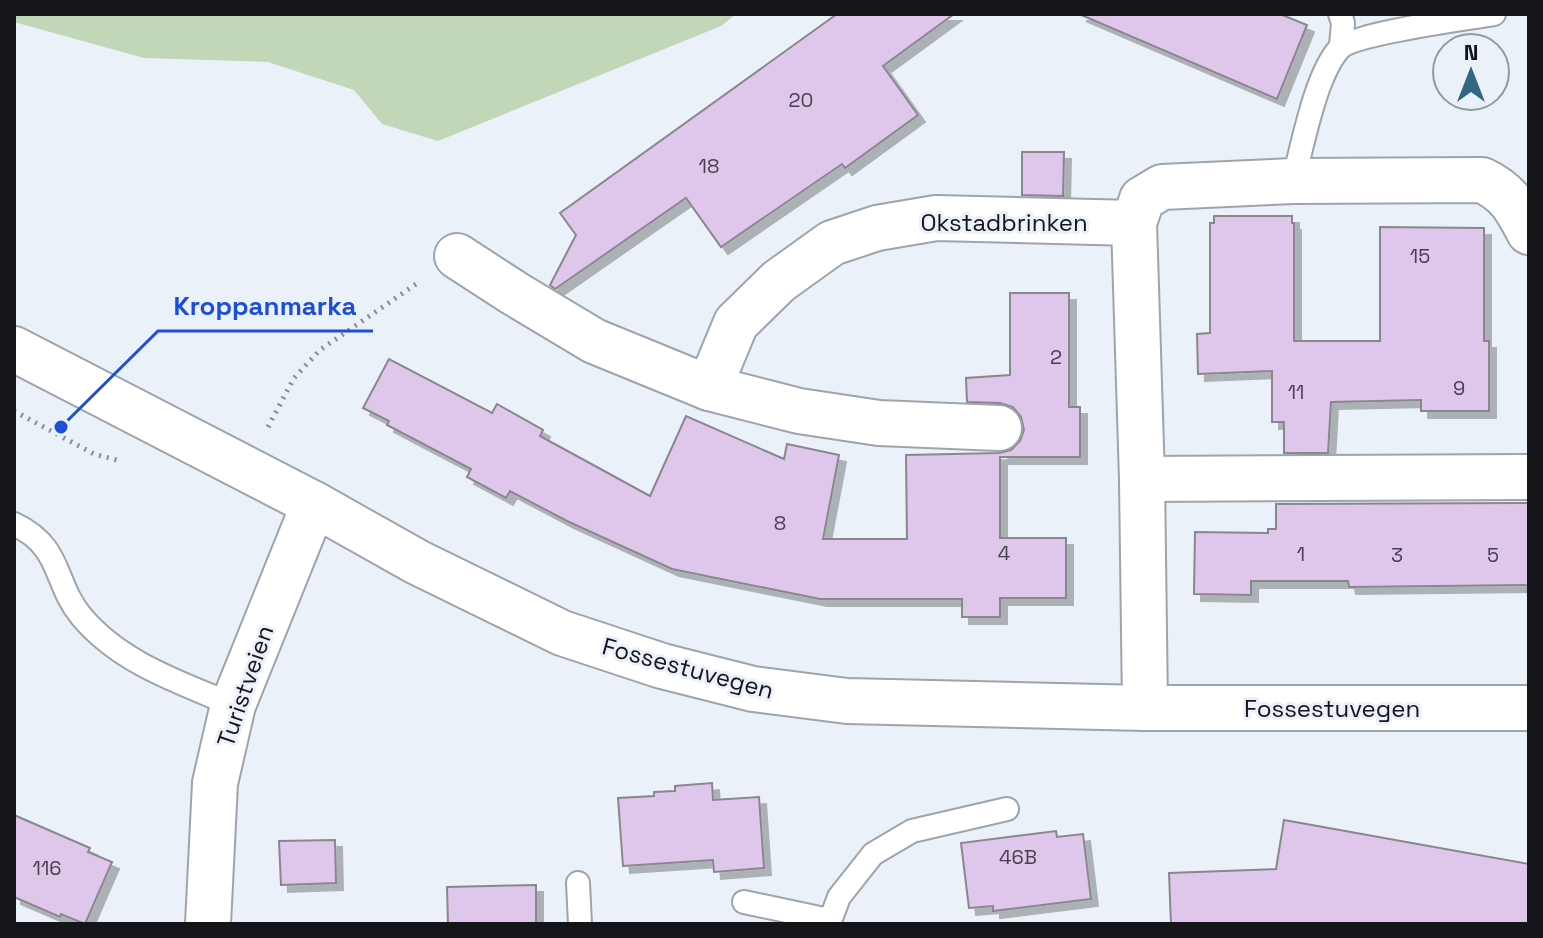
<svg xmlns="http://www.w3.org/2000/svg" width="1543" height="938" font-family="'Space Grotesk',sans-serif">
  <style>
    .green { fill: #c2d6b8 }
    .building { fill: #dfc7eb; stroke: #8b868d; stroke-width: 2; filter: url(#shadow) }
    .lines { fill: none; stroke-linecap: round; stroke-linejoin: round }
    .service-casing { stroke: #9ea4ab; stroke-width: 26 }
    .minor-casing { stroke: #9ea4ab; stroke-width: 48 }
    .tertiary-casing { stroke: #9ea4ab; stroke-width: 48 }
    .path { stroke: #888c92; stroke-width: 5; stroke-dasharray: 2 6; stroke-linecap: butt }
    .service { stroke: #fff; stroke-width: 22 }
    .minor { stroke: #fff; stroke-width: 44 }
    .tertiary { stroke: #fff; stroke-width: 44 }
    .labels { text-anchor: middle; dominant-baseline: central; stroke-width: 6; stroke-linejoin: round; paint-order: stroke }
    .number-label { font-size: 20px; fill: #46424d }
    .street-label { font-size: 24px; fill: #131518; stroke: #eaf1f8 }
    .leader { fill: none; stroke: #1d4ed8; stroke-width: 3 }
    .callout-dot { fill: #1d4ed8; stroke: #eaf1f8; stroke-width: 3 }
    .callout-label { font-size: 26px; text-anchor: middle; font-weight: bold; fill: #1d4ed8; stroke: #eaf1f8; stroke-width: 6; stroke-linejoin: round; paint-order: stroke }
  </style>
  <defs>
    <filter id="shadow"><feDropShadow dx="7" dy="7" stdDeviation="0" flood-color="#0004"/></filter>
  </defs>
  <rect width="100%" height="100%" fill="#eaf1f8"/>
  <polygon class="green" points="14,14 736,14 721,26 438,141 382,124 354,90 268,62 144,58 14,22"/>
  <g class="building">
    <polygon points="837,14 954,14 883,66 918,115 845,168 842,164 721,247 686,198 555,289 550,285 576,235 560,213"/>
    <polygon points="1079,14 1280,14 1307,25 1277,99"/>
    <polygon points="1022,152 1064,152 1063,196 1022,195"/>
    <polygon points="1214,216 1292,216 1292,223 1294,223 1294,341 1380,341 1380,227 1484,228 1484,341 1489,341 1489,411 1421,411 1421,400 1331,402 1328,453 1284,453 1284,422 1272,422 1272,371 1198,374 1197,334 1210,333 1210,223 1214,223"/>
    <polygon points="1010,293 1069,293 1069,407 1080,407 1080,457 1000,457 1000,538 1066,538 1066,598 1000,598 1000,617 962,617 962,599 820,599 672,569 567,521 510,491 506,498 467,477 471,469 387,425 389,421 363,408 389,359 492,413 497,404 543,430 540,436 650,496 686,416 784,459 787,444 839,455 823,539 907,539 906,455 999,453 1011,450 1020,441 1024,430 1021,417 1013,407 1000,403 967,402 966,378 1010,375"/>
    <polygon points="1529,503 1529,585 1349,587 1348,581 1251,581 1251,595 1194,594 1195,532 1268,533 1268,529 1276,529 1276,504"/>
    <polygon points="712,783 713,800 759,797 764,868 714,872 713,860 623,866 618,798 654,796 654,792 675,791 675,786"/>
    <polygon points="14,815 90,848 88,852 112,862 85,924 61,914 60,917 14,897"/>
    <polygon points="1284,820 1529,864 1529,924 1171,924 1169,873 1276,869"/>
    <polygon points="1056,831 1057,837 1083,834 1091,899 993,911 993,906 969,908 961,843"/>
    <polygon points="335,840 336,883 281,885 279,841"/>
    <polygon points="536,885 536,924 448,924 447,887"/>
  </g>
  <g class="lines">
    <g class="service-casing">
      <g id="service">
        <polyline points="1340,14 1343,23 1341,46"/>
        <path d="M1293,181C1303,145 1315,76 1339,49C1354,33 1467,19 1494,14"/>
        <path d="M14,524C63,547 53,582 81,616C120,663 179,682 233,705"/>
        <polyline points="578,883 580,924"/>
        <polyline points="744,902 829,920"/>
        <polyline points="829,924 839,897 873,854 912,831 1007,809"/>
      </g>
    </g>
    <g class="minor-casing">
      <g id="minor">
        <polyline points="457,256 514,293 594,341 709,388 736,323 779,281 832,243 877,228 936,218 1134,223"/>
        <polyline points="709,388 799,411 879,423 999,428"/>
        <polyline points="1142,479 1529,477"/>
        <path d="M1145,708L1142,479L1134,223L1142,199L1162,187L1293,181L1482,180C1508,192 1516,207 1529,232"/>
        <polyline points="208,924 215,783 233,705 314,504"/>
      </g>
    </g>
    <g class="tertiary-casing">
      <polyline id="tertiary" points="14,349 314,504 417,562 562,633 662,666 753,689 847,701 1145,708 1529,708"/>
    </g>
    <g class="path">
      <polyline points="14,411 94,454 121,461"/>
      <polyline points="268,427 294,378 320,350 419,282"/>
    </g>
    <use href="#service" class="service"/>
    <use href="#minor" class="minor"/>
    <use href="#tertiary" class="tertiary"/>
  </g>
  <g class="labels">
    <g class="number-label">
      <text x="801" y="100">20</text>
      <text x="709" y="166">18</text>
      <text x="1420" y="256">15</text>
      <text x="1056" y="357">2</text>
      <text x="1459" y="388">9</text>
      <text x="1296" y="392">11</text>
      <text x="780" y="523">8</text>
      <text x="1004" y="553">4</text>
      <text x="1301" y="554">1</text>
      <text x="1397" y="555">3</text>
      <text x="1493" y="555">5</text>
      <text x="1018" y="857">46B</text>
      <text x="47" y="868">116</text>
    </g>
    <g class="street-label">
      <text x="1004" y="222">Okstadbrinken</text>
      <text transform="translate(688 668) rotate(15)">Fossestuvegen</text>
      <text transform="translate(245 686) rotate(-71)">Turistveien</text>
      <text x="1332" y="708">Fossestuvegen</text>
    </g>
  </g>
  <path class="leader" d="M61 427L158 331H373"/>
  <circle class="callout-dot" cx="61" cy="427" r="8"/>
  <g class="callout-label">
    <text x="265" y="315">Kroppanmarka</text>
  </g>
  <rect width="1543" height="938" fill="none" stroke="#131518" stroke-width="32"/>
  <g transform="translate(1471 72)"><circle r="38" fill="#eaf1f8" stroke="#94999e" stroke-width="2"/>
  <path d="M0-6L14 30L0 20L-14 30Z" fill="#306782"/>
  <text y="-12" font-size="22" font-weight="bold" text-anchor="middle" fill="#131518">N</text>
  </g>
</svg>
